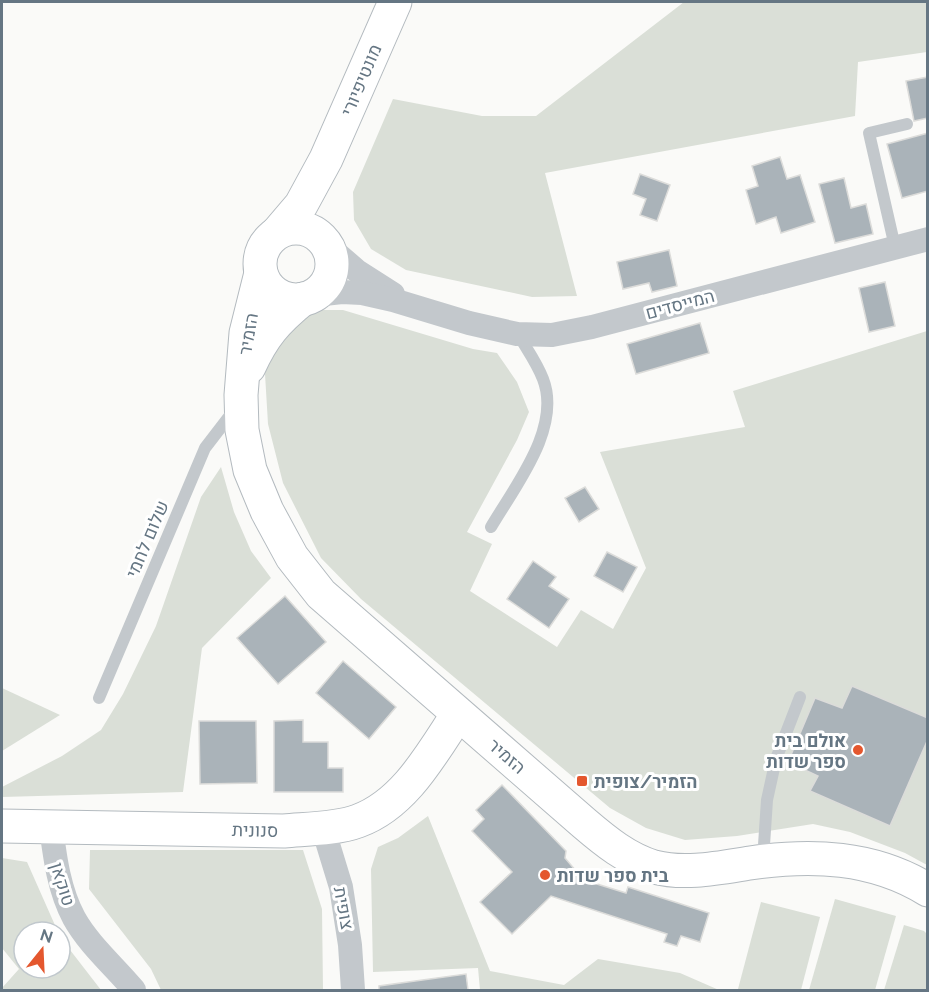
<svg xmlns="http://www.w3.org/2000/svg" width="929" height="992" font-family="Raleway,Heebo,sans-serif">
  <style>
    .green { fill: #dadfd7 }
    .building { fill: #aab3b9; stroke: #dcdcda; stroke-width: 1.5 }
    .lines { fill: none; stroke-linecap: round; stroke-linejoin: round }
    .secondary-casing { stroke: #b3babf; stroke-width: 35 }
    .lane { stroke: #c3c8cc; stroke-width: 12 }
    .street { stroke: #c3c8cc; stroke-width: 24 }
    .secondary { stroke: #fff; stroke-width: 33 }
    .poi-dot { fill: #e4572e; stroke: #fff; stroke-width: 2 }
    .labels { text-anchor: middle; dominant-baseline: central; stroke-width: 6; stroke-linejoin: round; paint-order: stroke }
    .street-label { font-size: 18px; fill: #657683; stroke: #fff }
    .poi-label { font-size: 18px; font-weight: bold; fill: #657683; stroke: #fff; text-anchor: start }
  </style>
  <rect width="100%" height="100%" fill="#fafaf8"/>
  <g class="green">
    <polygon points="684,2 927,2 927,52 858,62 855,116 545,173 577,296 532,297 406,270 371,249 354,220 353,192 393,99 482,116 536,116"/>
    <polygon points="312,310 343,310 473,349 497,353 517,382 529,412 517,440 467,532 492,544 470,591 557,647 581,610 613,629 646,568 600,452 745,427 733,391 927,331 927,865 905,853 850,832 813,824 737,836 685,840 646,828 610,808 361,599 321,558 283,483 268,424 265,374 272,351"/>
    <polygon points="221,467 234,512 251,551 271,578 202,648 183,792 2,797 2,787 62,756 101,730 123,694 156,626 201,497"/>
    <polygon points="2,688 60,715 2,751"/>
    <polygon points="428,816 490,971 564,985 598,959 680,973 719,990 480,990 478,968 373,972 371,869 378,847 398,838"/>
    <polygon points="90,850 303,850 322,909 323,990 161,990 151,969 89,889"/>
    <polygon points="2,858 27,862 58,932 24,932 24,968 60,968 60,937 101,990 2,990 2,988 19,969 2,948"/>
    <polygon points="835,899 896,916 875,990 809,990"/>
    <polygon points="761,902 820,917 801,990 738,989"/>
    <polygon points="904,925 924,931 927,934 927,990 884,990"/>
  </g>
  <g class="building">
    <polygon points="928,77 928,118 914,121 906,81"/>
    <polygon points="928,133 928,191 902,198 887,144"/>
    <polygon points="780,157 787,179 800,175 815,222 781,233 776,217 756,224 746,190 758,186 752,166"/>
    <polygon points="640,174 670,185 657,221 640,215 646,199 633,194"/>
    <polygon points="844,178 851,208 866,204 873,234 835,243 819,184"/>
    <polygon points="669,250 677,286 652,292 649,283 623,289 617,262"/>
    <polygon points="885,282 895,326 869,332 859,288"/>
    <polygon points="700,323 709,353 636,374 627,344"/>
    <polygon points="585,487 599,509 579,522 565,498"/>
    <polygon points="607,552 637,567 623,592 594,576"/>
    <polygon points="533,561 556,577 549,586 569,599 549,628 507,599"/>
    <polygon points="285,596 326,642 278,684 237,638"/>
    <polygon points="343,661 396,707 369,739 316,693"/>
    <polygon points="852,686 928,718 928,739 890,826 810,791 818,776 788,762 815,698 842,708"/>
    <polygon points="303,720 303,742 328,742 328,768 343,768 343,792 274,792 274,721"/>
    <polygon points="199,721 256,721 257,783 200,784"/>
    <polygon points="502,785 566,851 565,858 576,871 597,884 626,893 628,887 709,913 700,942 681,936 677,946 664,942 667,934 551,896 512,934 480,902 512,872 472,831 484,819 476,810"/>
    <polygon points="466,974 468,990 379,990 379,986"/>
  </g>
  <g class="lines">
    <g class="secondary-casing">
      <g id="secondary">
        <circle cx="296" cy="264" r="36"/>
        <polyline points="278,232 301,205 326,159 395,2"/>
        <path d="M261,273L246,333L241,395L242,430L250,470L267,511L292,557L321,594L584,823C605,841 627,859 654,867C685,875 718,868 750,863C811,854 873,856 928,890"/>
        <path d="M249,367C263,336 276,321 303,299"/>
        <path d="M2,826L284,831C306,829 337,829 358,821C405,804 432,753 458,714"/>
      </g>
    </g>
    <g class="lane">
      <polyline points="895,247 869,133 907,124"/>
      <path d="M491,527C515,486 562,428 543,379C537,363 526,348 518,334"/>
      <polyline points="99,698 205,448 235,409"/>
      <polyline points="763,860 767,800 776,759 800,697"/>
    </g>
    <g class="street">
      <polyline points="328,246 357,271 393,294"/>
      <polyline points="315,295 342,292 362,293 393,300 469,323 517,334 552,335 592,327 928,239"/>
      <path d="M51,827C55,858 59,890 74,918C89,945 115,967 134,990"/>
      <polyline points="323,828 341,887 350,945 353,990"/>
    </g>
    <use href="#secondary" class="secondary"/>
  </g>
  <g class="poi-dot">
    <circle cx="858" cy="750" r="6"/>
    <rect x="576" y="775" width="12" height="12" rx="3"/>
    <circle cx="545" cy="875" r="6"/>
  </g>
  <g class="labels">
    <g class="street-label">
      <text transform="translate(361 80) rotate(-67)">מונטיפיורי</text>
      <text transform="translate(680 304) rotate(-15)">המייסדים</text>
      <text transform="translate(248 334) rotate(-80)">הזמיר</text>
      <text transform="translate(147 539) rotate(-67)">שלום לחמי</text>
      <text transform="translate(507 756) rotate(41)">הזמיר</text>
      <text transform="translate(255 830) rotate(1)">סנונית</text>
      <text transform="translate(63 884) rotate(73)">טוקאן</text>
      <text transform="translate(344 908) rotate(80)">צופית</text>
    </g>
    <g class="poi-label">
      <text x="846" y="740" text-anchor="end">אולם בית<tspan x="846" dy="21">ספר שדות</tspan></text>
      <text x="594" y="781">הזמיר/צופית</text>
      <text x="557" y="875">בית ספר שדות</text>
    </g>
  </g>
  <rect width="929" height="992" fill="none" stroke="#657683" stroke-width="6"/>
  <g transform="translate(42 950) rotate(18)"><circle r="28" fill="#ffffff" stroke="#c1c8cd" stroke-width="1.5"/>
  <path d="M0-4.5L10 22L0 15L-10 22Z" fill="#e4572e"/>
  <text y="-9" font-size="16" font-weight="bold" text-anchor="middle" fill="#657683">N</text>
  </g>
</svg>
